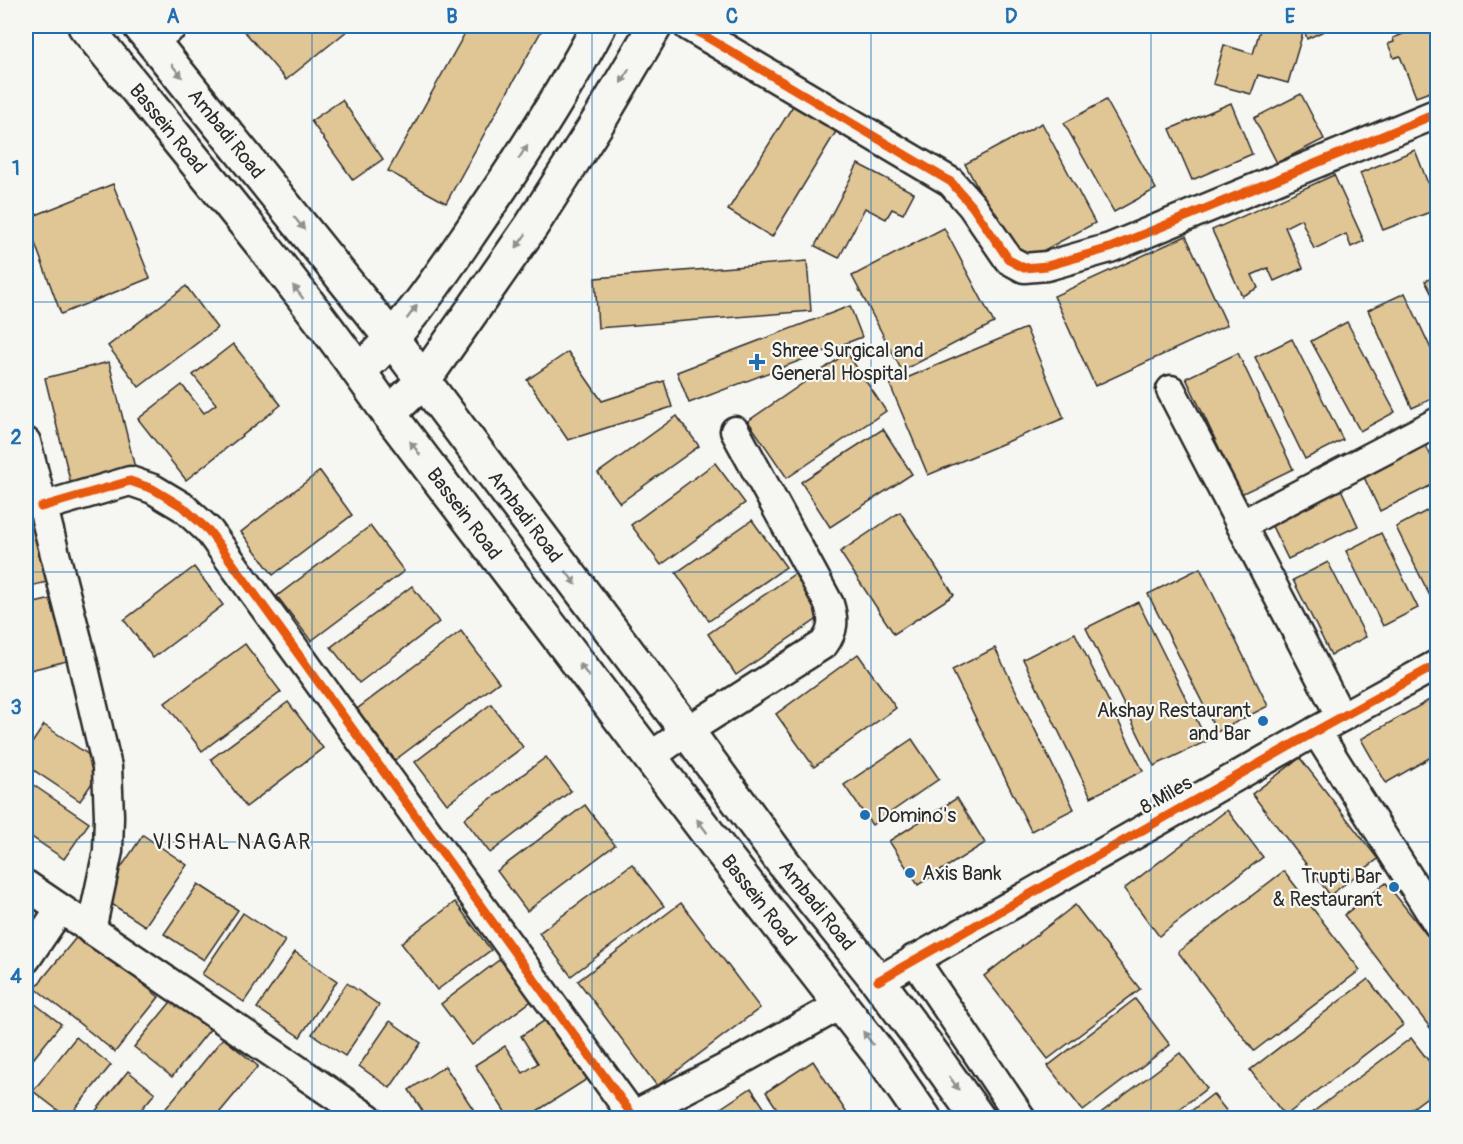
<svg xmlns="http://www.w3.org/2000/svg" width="1463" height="1144" font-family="Pangolin,sans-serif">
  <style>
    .building { fill: #e0c595; stroke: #2b2b2b; stroke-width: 1.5 }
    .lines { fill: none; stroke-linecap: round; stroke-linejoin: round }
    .minor-casing { stroke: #2b2b2b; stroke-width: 33 }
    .tertiary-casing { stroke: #2b2b2b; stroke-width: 38 }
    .primary-casing { stroke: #2b2b2b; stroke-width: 38 }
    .minor { stroke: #f6f6f2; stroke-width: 28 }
    .tertiary { stroke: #f6f6f2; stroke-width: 33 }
    .primary { stroke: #f6f6f2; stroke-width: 33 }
    .cycleway-casing { stroke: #f6f6f2; stroke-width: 13 }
    .cycleway { stroke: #e8590c; stroke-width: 9 }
    .oneway { fill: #90908e }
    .grid { fill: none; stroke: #1f6fb2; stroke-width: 1.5; stroke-opacity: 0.55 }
    .poi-dot { fill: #1f6fb2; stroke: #f6f6f2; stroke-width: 2 }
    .labels { text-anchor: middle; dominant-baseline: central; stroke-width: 4.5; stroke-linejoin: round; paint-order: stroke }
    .street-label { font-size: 20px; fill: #2b2b2b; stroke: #f6f6f2 }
    .poi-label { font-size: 20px; fill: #2b2b2b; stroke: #f6f6f2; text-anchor: start }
    .neighbourhood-label { font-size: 21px; letter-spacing: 1.5px; fill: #2b2b2b; stroke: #f6f6f2 }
    .neatline { fill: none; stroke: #1f6fb2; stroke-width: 2 }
    .grid-label { font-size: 20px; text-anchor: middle; font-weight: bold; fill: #1f6fb2 }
  </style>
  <rect width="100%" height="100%" fill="#f6f6f2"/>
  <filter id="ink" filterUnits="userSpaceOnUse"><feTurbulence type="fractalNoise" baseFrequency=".0167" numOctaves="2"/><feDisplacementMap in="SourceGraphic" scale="12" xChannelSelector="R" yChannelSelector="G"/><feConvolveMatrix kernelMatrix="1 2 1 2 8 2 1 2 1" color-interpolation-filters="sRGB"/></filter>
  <g filter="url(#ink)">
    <g class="building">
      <polygon points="240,26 353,26 286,80"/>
      <polygon points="469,26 544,26 446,203 388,171"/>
      <polygon points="1261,26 1328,26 1330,28 1307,39 1304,29 1288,83 1258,75 1251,94 1213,84 1224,45 1253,54"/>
      <polygon points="1423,26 1438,26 1438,89 1416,97 1400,56 1394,58 1388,44 1394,42 1393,38"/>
      <polygon points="1301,94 1324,139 1277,163 1254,118"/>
      <polygon points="342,100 383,159 353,180 311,121"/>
      <polygon points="1106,100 1156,189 1114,212 1064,123"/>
      <polygon points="1231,103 1252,154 1192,180 1170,129"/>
      <polygon points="794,104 837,130 772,237 728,210"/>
      <polygon points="1042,123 1095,223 1018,264 965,164"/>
      <polygon points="1415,150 1438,209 1383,230 1360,173"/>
      <polygon points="858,164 914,193 903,214 892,209 886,219 865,208 839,258 815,246"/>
      <polygon points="1334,175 1364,241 1351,247 1346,234 1314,249 1301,219 1285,227 1303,268 1274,281 1268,268 1252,275 1258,288 1242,296 1212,230"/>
      <polygon points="113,184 150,278 61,314 26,219"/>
      <polygon points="944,228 994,323 902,371 852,276"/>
      <polygon points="1186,236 1227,325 1095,386 1054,296"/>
      <polygon points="807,261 811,311 598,328 595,278"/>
      <polygon points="1438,275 1438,306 1425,281"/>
      <polygon points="186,286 217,328 139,387 108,346"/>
      <polygon points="1405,293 1438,364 1438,396 1412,408 1368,310"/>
      <polygon points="850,306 862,337 689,403 677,372"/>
      <polygon points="1347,322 1395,412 1360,431 1311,341"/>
      <polygon points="1026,328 1064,418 928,475 890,385"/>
      <polygon points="1292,339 1343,440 1305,459 1255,357"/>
      <polygon points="233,344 281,405 186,480 138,419 182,385 204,413 216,404 193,375"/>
      <polygon points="568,352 602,401 664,381 672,407 568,440 527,380"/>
      <polygon points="847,353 886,411 787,478 748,421"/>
      <polygon points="1238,353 1293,469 1241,494 1186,378"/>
      <polygon points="109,362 135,468 71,484 45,378"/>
      <polygon points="677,416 699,446 620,503 598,473"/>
      <polygon points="883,429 912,474 830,527 801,482"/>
      <polygon points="1425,444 1438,470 1438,482 1380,511 1363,475"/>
      <polygon points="715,463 745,503 661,565 631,525"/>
      <polygon points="320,471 352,515 273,575 241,532"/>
      <polygon points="26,488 51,581 26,587"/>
      <polygon points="1341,489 1358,526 1288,559 1270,522"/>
      <polygon points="1430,509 1438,524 1438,600 1433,602 1396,527"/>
      <polygon points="900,512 954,595 894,634 840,552"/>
      <polygon points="752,520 786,567 709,621 676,573"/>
      <polygon points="370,526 404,571 311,641 277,596"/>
      <polygon points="1381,533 1418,608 1383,626 1346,551"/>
      <polygon points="1328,562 1366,637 1331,655 1293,580"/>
      <polygon points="194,567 223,605 153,658 124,620"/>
      <polygon points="1200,568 1268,706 1217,732 1148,594"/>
      <polygon points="800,570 829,611 736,675 708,634"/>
      <polygon points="412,586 439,622 359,683 331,647"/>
      <polygon points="60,597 75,659 26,671 26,605"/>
      <polygon points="1138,602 1207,741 1154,766 1086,628"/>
      <polygon points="461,631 499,682 395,760 357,709"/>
      <polygon points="1075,633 1143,771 1091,797 1023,659"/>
      <polygon points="245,644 281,692 202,751 165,703"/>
      <polygon points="995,648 1074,809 1031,831 952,670"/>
      <polygon points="858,654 896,708 814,767 776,714"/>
      <polygon points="1438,695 1438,753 1386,783 1361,739"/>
      <polygon points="288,702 323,748 246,807 211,759"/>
      <polygon points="491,704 523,747 447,804 415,762"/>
      <polygon points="44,725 104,765 80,801 26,765 26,752"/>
      <polygon points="912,739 939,779 872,825 844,785"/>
      <polygon points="546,757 571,791 490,853 464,819"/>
      <polygon points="1300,758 1378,859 1330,895 1252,794"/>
      <polygon points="26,780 89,823 64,859 26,833"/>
      <polygon points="957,798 985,843 918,885 889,841"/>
      <polygon points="585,805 615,845 527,911 497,871"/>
      <polygon points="1227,810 1263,857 1159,936 1124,889"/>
      <polygon points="143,835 187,865 145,926 101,897"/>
      <polygon points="632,864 664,906 571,976 539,933"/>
      <polygon points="1284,871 1360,970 1254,1051 1178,952"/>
      <polygon points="1386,883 1438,949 1438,1038 1344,915"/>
      <polygon points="198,884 238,910 204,960 164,934"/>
      <polygon points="455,902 491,950 437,990 401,943"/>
      <polygon points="681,903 760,1008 657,1086 578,981"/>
      <polygon points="1075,905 1140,989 1048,1059 984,976"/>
      <polygon points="243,913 285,941 244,1002 202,974"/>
      <polygon points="79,934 159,997 115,1052 35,988"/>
      <polygon points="295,952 337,981 300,1037 257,1008"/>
      <polygon points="503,957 534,999 472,1045 441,1004"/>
      <polygon points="1368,979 1403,1025 1285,1116 1250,1070"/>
      <polygon points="347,983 379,1005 345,1056 312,1034"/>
      <polygon points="174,998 211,1028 172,1077 134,1047"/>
      <polygon points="1135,999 1170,1045 1083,1111 1048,1066"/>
      <polygon points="30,1000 61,1024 26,1068 26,1006"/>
      <polygon points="553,1015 592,1076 526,1118 509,1118 475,1065 505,1046 523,1073 538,1063 521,1036"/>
      <polygon points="390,1021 421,1043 390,1088 359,1066"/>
      <polygon points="76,1037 111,1065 68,1118 33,1091"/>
      <polygon points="223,1038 258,1066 215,1118 158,1118"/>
      <polygon points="1411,1038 1438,1073 1438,1089 1399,1118 1305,1118"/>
      <polygon points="1180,1053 1207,1088 1168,1118 1094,1118"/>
      <polygon points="813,1061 850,1118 783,1118 766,1092"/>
      <polygon points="445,1066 479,1118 427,1118 409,1090"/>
      <polygon points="128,1071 155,1093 134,1118 90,1118"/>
      <polygon points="751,1088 771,1118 706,1118"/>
      <polygon points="1213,1094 1232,1118 1182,1118"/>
    </g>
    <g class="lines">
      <g class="minor-casing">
        <g id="minor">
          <polyline points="688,26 951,182 972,206 1009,260 1024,268 1047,266 1110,248 1438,113"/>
          <polyline points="152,40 173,26"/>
          <polyline points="1171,390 1341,717"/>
          <polyline points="26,442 80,651 107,767 109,816 108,851 91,930"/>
          <polyline points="41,507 130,481 153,489 183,507 209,531 633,1116"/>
          <polyline points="1241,525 1438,422"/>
          <polyline points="1316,731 1438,924"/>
          <path d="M650,757L687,731L824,644C834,630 834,620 829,604L735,431"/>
          <polyline points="26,885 368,1118"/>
          <polyline points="26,959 60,909"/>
          <polyline points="914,959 1021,1118"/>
          <polyline points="878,981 1316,731 1438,664"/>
          <polyline points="628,1118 734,1064 842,1004"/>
        </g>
      </g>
      <g class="tertiary-casing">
        <g id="tertiary">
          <path d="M359,371C406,329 441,275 476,224C520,160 563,94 599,26"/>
          <polyline points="389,414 423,381 532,225 603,114 655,26"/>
        </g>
      </g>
      <g class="primary-casing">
        <g id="primary">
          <path id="s1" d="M85,26C188,153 295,279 389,414L722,852L884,1060L924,1118"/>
          <path id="s2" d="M140,26L392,339L687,731L782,861L878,981L928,1048L978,1118"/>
        </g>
      </g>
      <use href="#minor" class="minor"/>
      <use href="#tertiary" class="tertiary"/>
      <use href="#primary" class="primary"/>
      <g class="cycleway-casing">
        <g id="cycleway">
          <polyline points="688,26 951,182 972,206 1009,260 1024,268 1047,266 1110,248 1438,113"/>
          <polyline points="41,507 130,481 153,489 183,507 209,531 633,1116"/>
          <polyline points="878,981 1316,731 1438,664"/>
        </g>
      </g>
      <use href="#cycleway" class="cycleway"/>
    </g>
    <defs><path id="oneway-solid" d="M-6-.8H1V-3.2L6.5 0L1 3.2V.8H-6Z" transform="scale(1.5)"/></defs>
    <g class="oneway">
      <use href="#oneway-solid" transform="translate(177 71) rotate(51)"/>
      <use href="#oneway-solid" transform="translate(625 76) rotate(121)"/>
      <use href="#oneway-solid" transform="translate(523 152) rotate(-58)"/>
      <use href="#oneway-solid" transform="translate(299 223) rotate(51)"/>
      <use href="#oneway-solid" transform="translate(521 241) rotate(125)"/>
      <use href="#oneway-solid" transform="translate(298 292) rotate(-128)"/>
      <use href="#oneway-solid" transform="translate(412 312) rotate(-53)"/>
      <use href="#oneway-solid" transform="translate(415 448) rotate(-127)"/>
      <use href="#oneway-solid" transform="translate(571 578) rotate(53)"/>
      <use href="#oneway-solid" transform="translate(584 670) rotate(-127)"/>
      <use href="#oneway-solid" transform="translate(702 826) rotate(-127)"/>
      <use href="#oneway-solid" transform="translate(868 1038) rotate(-127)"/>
      <use href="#oneway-solid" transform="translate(954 1083) rotate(55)"/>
    </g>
  </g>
  <path class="grid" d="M312,26V1118M592,26V1118M871,26V1118M1151,26V1118M26,302H1438M26,572H1438M26,842H1438"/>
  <g class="poi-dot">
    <path d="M754 353h6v6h6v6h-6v6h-6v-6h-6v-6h6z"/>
    <circle cx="1263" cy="721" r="6"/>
    <circle cx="865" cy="815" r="6"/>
    <circle cx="910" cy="873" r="6"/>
    <circle cx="1394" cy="887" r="6"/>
  </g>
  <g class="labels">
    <g class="street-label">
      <text stroke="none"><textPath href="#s1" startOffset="132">Bassein Road</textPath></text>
      <text stroke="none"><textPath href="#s2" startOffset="138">Ambadi Road</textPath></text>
      <text stroke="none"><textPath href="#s1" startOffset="618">Bassein Road</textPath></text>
      <text stroke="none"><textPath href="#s2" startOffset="624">Ambadi Road</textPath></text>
      <text transform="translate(1166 795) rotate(-30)">8 Miles</text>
      <text stroke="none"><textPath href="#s1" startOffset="1104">Bassein Road</textPath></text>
      <text stroke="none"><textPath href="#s2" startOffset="1110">Ambadi Road</textPath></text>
    </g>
    <g class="poi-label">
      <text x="771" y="350">Shree Surgical and<tspan x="771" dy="23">General Hospital</tspan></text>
      <text x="1251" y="710" text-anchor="end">Akshay Restaurant<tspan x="1251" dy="23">and Bar</tspan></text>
      <text x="877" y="815">Domino's</text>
      <text x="922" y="873">Axis Bank</text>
      <text x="1382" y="876" text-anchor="end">Trupti Bar<tspan x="1382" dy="23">&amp; Restaurant</tspan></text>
    </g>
    <g class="neighbourhood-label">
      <text x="232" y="842">VISHAL NAGAR</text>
    </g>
  </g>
  <rect width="1463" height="1144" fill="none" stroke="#f6f6f2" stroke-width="66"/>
  <rect x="33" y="33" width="1397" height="1078" class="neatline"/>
  <g class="grid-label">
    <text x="173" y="23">A</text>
    <text x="452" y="23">B</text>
    <text x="732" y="23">C</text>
    <text x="1011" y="23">D</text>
    <text x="1290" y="23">E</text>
    <text x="16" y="175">1</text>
    <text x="16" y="444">2</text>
    <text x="16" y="714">3</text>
    <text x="16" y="983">4</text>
  </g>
</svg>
